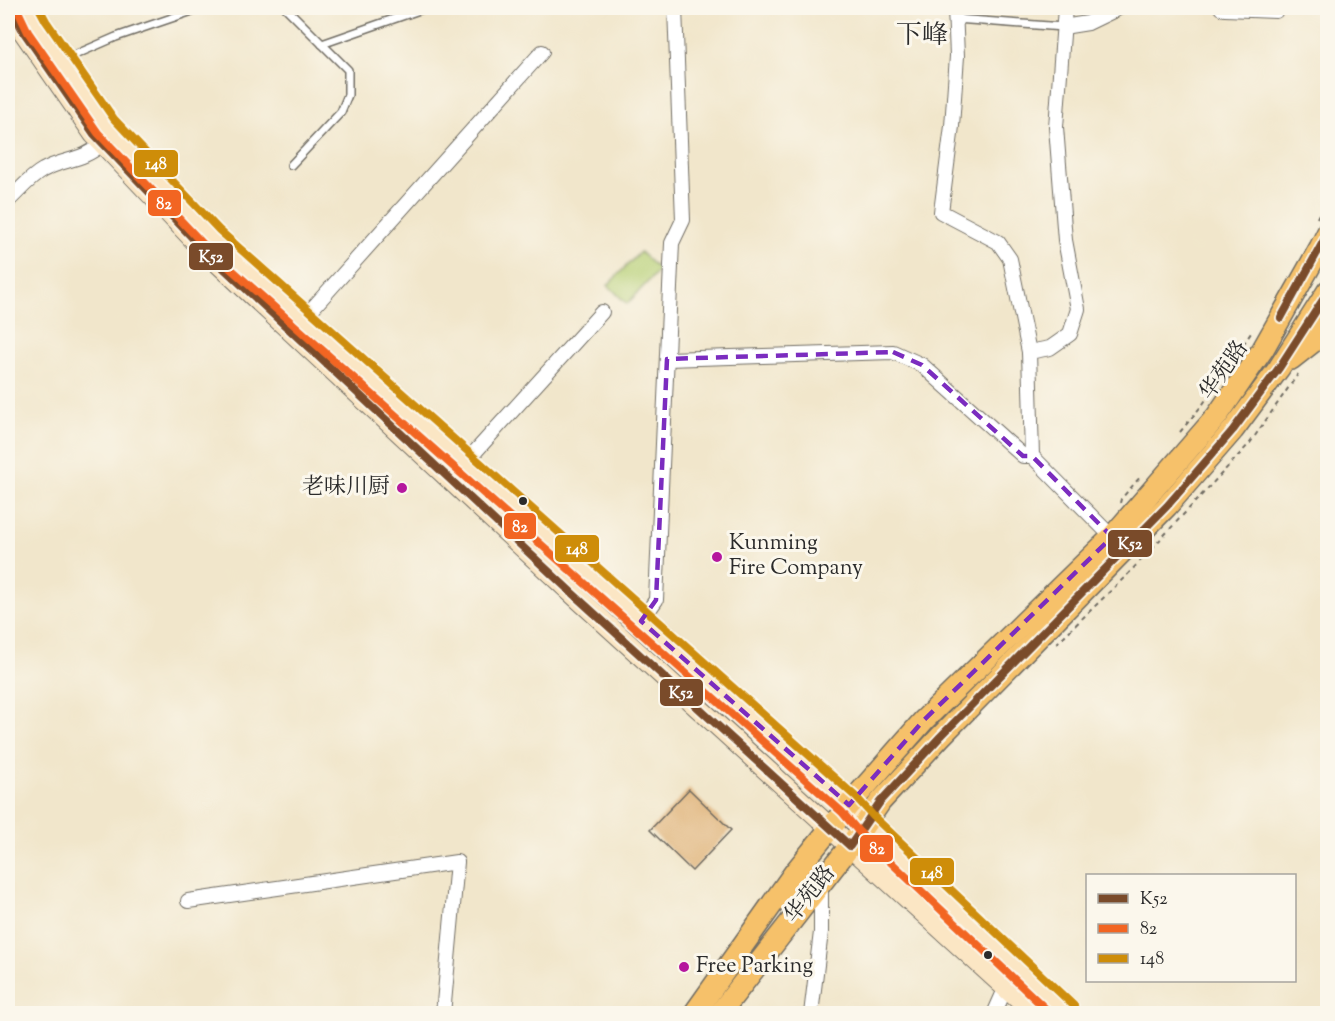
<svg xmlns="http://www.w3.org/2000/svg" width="1335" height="1021" font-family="'Sorts Mill Goudy','Noto Serif SC',serif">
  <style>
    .grass { fill: #b6cf74; stroke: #707d50; stroke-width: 1.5 }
    .building { fill: #e2ba85 }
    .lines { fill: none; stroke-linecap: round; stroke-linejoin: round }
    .lane-casing { stroke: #706c63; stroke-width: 10 }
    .street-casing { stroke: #706c63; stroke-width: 16 }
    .secondary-casing { stroke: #706c63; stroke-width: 22 }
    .primary-casing { stroke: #706c63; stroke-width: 24 }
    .path { stroke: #706c63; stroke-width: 2; stroke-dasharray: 4.5 4.5; stroke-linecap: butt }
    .lane { stroke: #fff; stroke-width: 7 }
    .street { stroke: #fff; stroke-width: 14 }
    .secondary { stroke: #fbe6c4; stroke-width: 20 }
    .primary { stroke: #f6c16b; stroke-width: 21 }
    .bus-1-casing { stroke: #fbf7ec; stroke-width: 12 }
    .bus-2-casing { stroke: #fbf7ec; stroke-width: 12 }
    .bus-3-casing { stroke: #fbf7ec; stroke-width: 12 }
    .bus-1 { stroke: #7a4b2a; stroke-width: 8 }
    .bus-2 { stroke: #f26522; stroke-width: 8 }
    .bus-3 { stroke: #ce8d09; stroke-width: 8 }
    .marked { fill: none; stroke: #7b2cbf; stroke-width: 4.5; stroke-dasharray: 12 8; stroke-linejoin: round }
    .poi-dot { fill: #b5179e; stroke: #fbf7ec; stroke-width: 2 }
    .bus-dot { fill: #2b2b2b; stroke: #fbf7ec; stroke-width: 2 }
    .labels { text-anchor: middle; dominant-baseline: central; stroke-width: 6; stroke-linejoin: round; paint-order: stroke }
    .street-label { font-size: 22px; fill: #2b2b2b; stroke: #fbf7ec }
    .poi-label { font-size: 22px; fill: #2b2b2b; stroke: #fbf7ec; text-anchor: start }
    .quarter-label { font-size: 26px; fill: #2b2b2b; stroke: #fbf7ec }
    .line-badge { stroke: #fbf7ec; stroke-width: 2 }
    .badge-label { font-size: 16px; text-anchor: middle; font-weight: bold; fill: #fff }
  </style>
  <rect width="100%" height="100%" fill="#fbf7ec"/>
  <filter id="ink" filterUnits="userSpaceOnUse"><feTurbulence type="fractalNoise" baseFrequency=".0167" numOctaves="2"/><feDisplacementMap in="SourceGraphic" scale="12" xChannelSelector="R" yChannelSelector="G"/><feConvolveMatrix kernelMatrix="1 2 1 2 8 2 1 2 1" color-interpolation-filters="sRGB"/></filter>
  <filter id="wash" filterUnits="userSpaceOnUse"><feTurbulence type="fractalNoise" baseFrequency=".008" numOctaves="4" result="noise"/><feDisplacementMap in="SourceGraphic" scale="24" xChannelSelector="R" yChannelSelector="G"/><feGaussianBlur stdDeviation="1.35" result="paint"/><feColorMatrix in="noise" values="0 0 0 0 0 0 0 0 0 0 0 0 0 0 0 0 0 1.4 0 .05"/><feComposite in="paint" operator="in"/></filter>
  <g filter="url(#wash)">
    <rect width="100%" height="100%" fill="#f1e6cb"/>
    <polygon class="grass" points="640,252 659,270 627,304 608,285"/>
    <g id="blocks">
      <polygon class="building" points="689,789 731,830 692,871 650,830"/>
    </g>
  </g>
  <g filter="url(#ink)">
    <use href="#blocks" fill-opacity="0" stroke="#706c63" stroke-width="1.5"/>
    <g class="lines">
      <g class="lane-casing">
        <g id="lane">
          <polyline points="286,8 348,70 348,95 341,112 291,165"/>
          <polyline points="956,19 1063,27"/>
          <polyline points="322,44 425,8"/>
          <polyline points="63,60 116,37 201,8"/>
        </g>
      </g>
      <g class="street-casing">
        <g id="street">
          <polyline points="955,8 957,56 952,126 941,212 998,242 1010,259 1029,352"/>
          <polyline points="1065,8 1056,127 1065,240 1078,309 1070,334 1050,348 1029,352 1032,456 1112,537"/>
          <polyline points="1221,8 1225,9 1276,11 1276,8"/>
          <polyline points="1063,27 1088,23 1119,8"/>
          <path d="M8,201C19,191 30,177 43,170C64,158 82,162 103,143"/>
          <polyline points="303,319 542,52"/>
          <polyline points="667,359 893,352 922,365 1023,456 1032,456"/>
          <polyline points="465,463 602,312"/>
          <polyline points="641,621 656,600 672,243 683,220 675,8"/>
          <polyline points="188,901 457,862 443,1014"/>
          <polyline points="811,1014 821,932 821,882"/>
          <polyline points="994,1014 1006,987"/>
        </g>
      </g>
      <g class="secondary-casing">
        <g id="secondary">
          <polyline points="11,8 23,31 94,134 202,248 572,593 1035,1014"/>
          <polyline points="28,8 37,26 106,126 212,238 849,805 866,824 1067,1014"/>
        </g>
      </g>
      <g class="primary-casing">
        <g id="primary">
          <polyline points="1291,359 1328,330"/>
          <polyline points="694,1014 795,872 849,805 924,720 1112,537 1217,416 1263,349 1320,248 1328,232"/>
          <polyline points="719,1014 850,846 880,802 940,737 1167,506 1233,430 1279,368 1328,291"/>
        </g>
      </g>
      <g class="path">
        <polyline points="1317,218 1328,196"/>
        <polyline points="1180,432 1203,404 1253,330"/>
        <polyline points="1120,503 1121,499 1142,475"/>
        <polyline points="1056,644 1128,574 1250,443 1298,374"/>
      </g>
      <use href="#lane" class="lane"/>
      <use href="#street" class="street"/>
      <use href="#secondary" class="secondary"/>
      <use href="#primary" class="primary"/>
      <g class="bus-1-casing">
        <g id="bus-1">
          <polyline points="11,8 23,31 94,134 202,248 572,593 850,846 880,802 940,737 1167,506 1233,430 1279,368 1328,292"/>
          <polyline points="1281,318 1328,233"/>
        </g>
      </g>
      <g class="bus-2-casing">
        <polyline id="bus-2" points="19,13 28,32 98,133 204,245 842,812 859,832 1051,1014"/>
      </g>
      <g class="bus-3-casing">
        <polyline id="bus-3" points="39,8 46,21 114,119 219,230 856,797 874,817 1074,1006"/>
      </g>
      <use href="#bus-1" class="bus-1"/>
      <use href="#bus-2" class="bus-2"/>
      <use href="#bus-3" class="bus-3"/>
    </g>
  </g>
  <path class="marked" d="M893,352L922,365L1023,456H1032L1112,537L924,720L849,805L641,621L656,600L667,359Z"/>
  <g class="poi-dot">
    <circle cx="402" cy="488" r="6"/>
    <circle cx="717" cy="557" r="6"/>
    <circle cx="684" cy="967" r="6"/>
  </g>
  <g class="bus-dot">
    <circle cx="523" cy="501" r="5"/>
    <circle cx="988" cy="955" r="5"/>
  </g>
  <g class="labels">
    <g class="street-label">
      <text transform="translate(1225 371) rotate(-55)">华苑路</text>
      <text transform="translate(811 895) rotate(-52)">华苑路</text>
    </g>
    <g class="poi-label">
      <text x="390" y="488" text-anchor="end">老味川厨</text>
      <text x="729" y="544">Kunming<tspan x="729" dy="25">Fire Company</tspan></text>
      <text x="696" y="967">Free Parking</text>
    </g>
    <g class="quarter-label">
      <text x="922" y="36">下峰</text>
    </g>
  </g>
  <g class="line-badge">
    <rect x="133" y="149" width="46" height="29" rx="6" fill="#ce8d09"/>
    <rect x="147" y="189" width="35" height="28" rx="6" fill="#f26522"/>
    <rect x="188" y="242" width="46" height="29" rx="6" fill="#7a4b2a"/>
    <rect x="503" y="512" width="34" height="28" rx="6" fill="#f26522"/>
    <rect x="1107" y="529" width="46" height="29" rx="6" fill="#7a4b2a"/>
    <rect x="554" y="534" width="46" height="29" rx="6" fill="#ce8d09"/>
    <rect x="659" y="678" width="45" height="29" rx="6" fill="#7a4b2a"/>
    <rect x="859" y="834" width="35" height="29" rx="6" fill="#f26522"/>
    <rect x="909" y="857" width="46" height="29" rx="6" fill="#ce8d09"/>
  </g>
  <g class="badge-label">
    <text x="156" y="169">148</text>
    <text x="164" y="209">82</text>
    <text x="211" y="262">K52</text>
    <text x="520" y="532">82</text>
    <text x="1130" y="549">K52</text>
    <text x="577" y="554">148</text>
    <text x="681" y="698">K52</text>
    <text x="877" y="854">82</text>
    <text x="932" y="878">148</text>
  </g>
  <rect width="1335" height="1021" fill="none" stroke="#fbf7ec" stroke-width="30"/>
  <rect x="1086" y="874" width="210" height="108" fill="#fbf7ec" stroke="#a8a59f" stroke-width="1.5"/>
  <rect x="1098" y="894" width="30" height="9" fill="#7a4b2a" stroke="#a8a59f" stroke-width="1.5"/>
  <text x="1140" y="904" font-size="18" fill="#2b2b2b">K52</text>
  <rect x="1098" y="924" width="30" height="9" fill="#f26522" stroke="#a8a59f" stroke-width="1.5"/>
  <text x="1140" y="934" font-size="18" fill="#2b2b2b">82</text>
  <rect x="1098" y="954" width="30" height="9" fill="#ce8d09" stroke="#a8a59f" stroke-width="1.5"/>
  <text x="1140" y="964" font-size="18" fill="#2b2b2b">148</text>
</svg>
